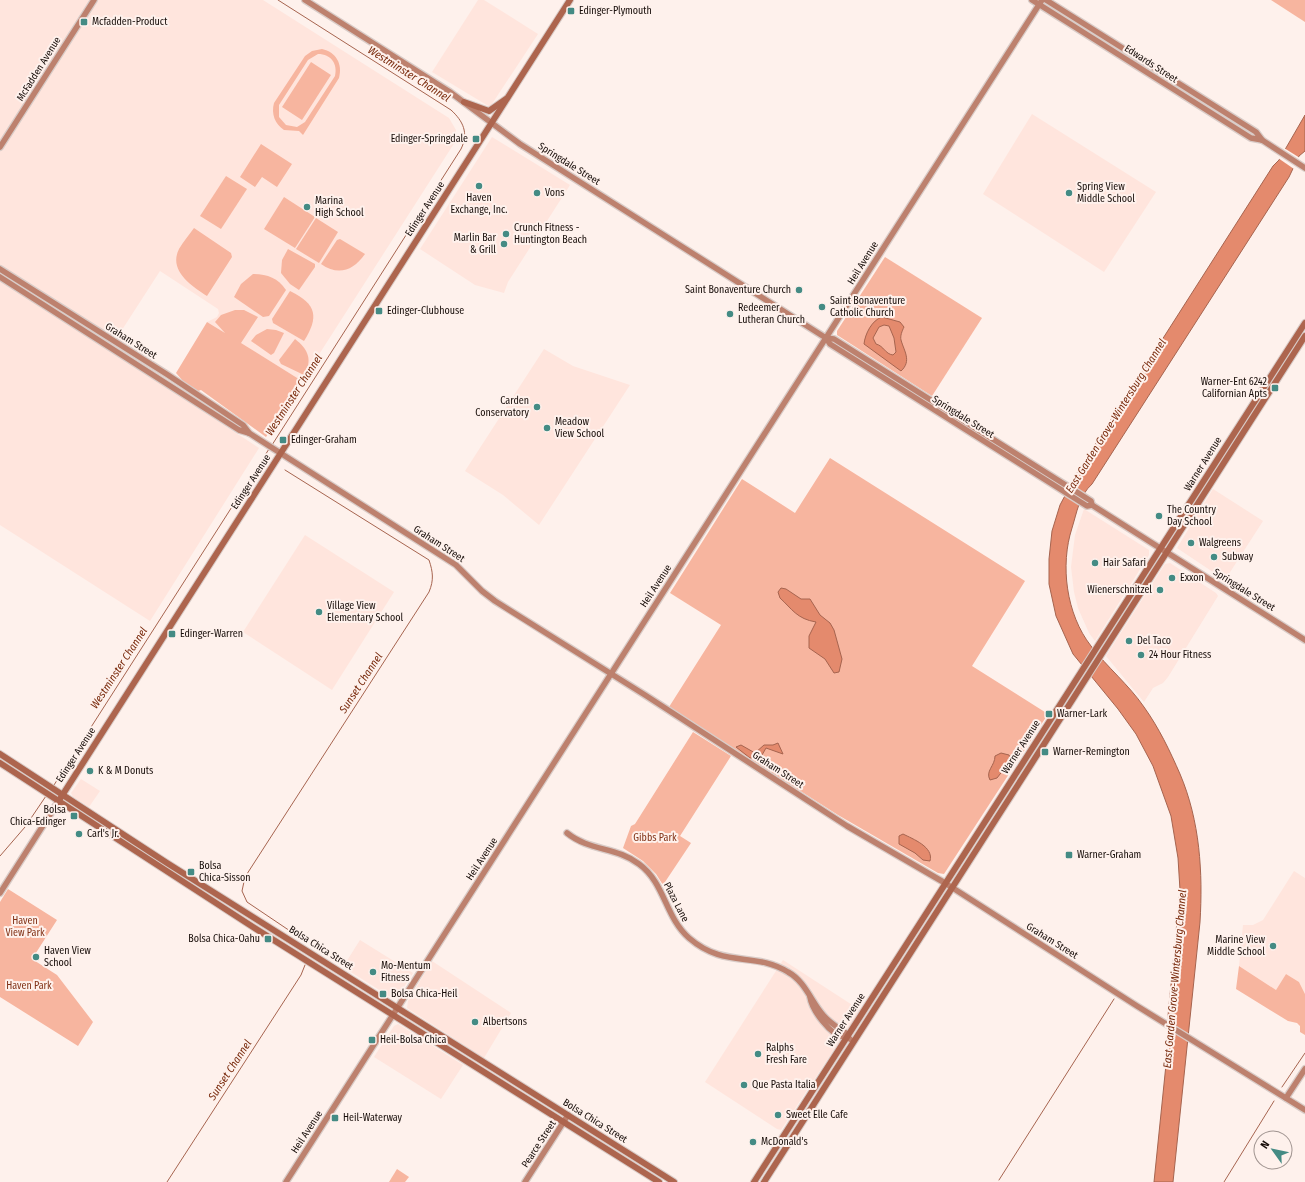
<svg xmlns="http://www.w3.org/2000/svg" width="1305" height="1182" font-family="'Fira Sans Condensed',sans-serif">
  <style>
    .built { fill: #ffe5dd }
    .green { fill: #f7b59f; fill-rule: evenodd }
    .water { fill: #e48a6d; stroke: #a6644f; fill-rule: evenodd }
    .pier { fill: #fef1ec }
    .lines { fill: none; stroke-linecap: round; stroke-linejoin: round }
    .stream { stroke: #a6644f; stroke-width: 1 }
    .secondary-casing { stroke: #d9ccc8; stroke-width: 8 }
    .primary-casing { stroke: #d9ccc8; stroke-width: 8 }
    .secondary { stroke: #bd816e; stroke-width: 5.5 }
    .primary { stroke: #ad654e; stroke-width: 6 }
    .poi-dot { fill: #448b84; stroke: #fef1ec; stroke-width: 1.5 }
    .labels { text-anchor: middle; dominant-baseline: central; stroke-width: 4; stroke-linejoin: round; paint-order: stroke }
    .poi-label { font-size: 10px; fill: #160c08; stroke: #fef1ec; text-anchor: start }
    .street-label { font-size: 10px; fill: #160c08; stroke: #fef1ec }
    .park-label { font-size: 10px; fill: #803014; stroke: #fef1ec }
    .water-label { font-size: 11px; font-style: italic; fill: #792a0c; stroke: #fef1ec }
  </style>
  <rect width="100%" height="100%" fill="#fef1ec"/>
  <g class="built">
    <polygon points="0,0 263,0 449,118 456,130 455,142 302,381 207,322 217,317 219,313 218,309 160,271 109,350 259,448 150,621 0,525"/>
    <polygon points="478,0 484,0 538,34 490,107 432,72"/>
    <polygon points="1032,114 1156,192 1104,272 983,194"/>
    <polygon points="492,137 570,185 508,282 504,293 475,285 420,249"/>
    <polygon points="544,349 573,366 630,385 539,525 503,495 465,471"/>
    <polygon points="1213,489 1263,521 1225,580 1177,548"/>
    <polygon points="1084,509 1149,550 1149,555 1095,641 1089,633 1078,608 1074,592 1071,567 1075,535"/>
    <polygon points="305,535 394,592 332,690 243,632"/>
    <polygon points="1170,563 1216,593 1218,596 1168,677 1163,683 1153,688 1144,702 1106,656 1165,564"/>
    <polygon points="81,779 100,791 89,807 73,797 71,793"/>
    <polygon points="1294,871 1305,878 1305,994 1299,982 1286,974 1276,990 1239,966 1243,925 1253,925 1263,920"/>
    <polygon points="360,940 413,973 397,998 392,998 343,967"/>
    <polygon points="783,960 860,1010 781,1130 777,1129 705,1082"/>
    <polygon points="432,961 511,1013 484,1058 407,1008 408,1001"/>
    <polygon points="398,1024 463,1065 441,1099 374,1057 394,1026"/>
  </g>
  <g class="green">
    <polygon points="1271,0 1305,0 1305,22"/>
    <path d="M322,49C336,52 343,64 339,78L303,135L299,131L284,130C275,124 271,114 274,103L305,56L312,51ZM318,54C331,54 338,64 335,76L305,122L297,127L286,125L279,117V105L308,60Z"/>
    <polygon points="311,62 331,75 302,120 282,107"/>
    <polygon points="261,144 292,164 277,187 262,177 255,187 240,177"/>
    <polygon points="226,176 247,189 221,229 200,216"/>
    <polygon points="284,197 315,217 295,248 264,229"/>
    <polygon points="316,218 338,232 319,263 296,249"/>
    <path d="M194,228L231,253L232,257L207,296C192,286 168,271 179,249C183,242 189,235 194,228Z"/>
    <path d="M340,239L365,254C353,271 338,276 321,264L337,240Z"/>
    <polygon points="288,249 315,264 315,267 299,290 290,284 281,273 282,260"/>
    <polygon points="885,257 982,318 932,396 837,335 837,331"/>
    <path d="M253,274C267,274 278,278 286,290L269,316L263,317L234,297L241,284Z"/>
    <path d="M290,291C317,304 319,317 304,341L273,323L272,319Z"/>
    <polygon points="235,310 244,310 258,317 241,343 302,381 266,437 201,390 198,391 183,381 176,373 207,322 225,333 215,322 221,315"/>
    <polygon points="267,329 276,330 284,333 274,353 271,355 251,341 256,335"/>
    <path d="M295,339C308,349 313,360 304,375L281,364L279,360Z"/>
    <polygon points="830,458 1025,581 972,666 1048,714 944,874 938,873 838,815 669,707 721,625 670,593 742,479 795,513"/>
    <polygon points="693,732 731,756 680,836 691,843 663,885 656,874 643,861 623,848 631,826 635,824"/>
    <polygon points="8,889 57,920 32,959 57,975 93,1022 78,1046 0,997 0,902"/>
    <polygon points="1239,966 1276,990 1286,974 1299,982 1305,994 1305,1035 1300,1032 1300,1026 1297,1023 1288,1021 1236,989"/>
    <polygon points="397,1169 409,1177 405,1182 389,1182"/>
  </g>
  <g class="water">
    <path d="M1305,115V151L1299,156L1289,177L1092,484C1079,496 1077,512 1072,528C1060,565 1066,614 1091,646C1107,667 1129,685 1144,707C1159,728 1170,751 1180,774C1200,821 1203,873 1200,922L1173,1182H1154L1169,1035L1168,1016L1180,890L1178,858L1171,816L1153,766L1136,734L1118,709L1073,654L1056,616L1049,584V559L1052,531L1060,505L1077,473L1273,166L1279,160Z"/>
    <path d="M882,317L900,322L904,327C902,331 900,336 901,340C904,351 912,361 901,371L864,344C865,334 872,320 882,317ZM884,325L889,326L894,338L896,352L893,355C885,354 884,346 876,344L873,338L879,327Z"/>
    <path d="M781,588L786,589L801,599H810L820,615L830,623L834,630L842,659L839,672L834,673L825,659L809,648V636L816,622C797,619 792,609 780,598L778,592Z"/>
    <polygon points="778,743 783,754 766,748 762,755 766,760 761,764 756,758 750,758 736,747 741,745 755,753 764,745 773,745"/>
    <path d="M1001,753L1009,755L1011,759L1009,763L1003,766L1004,769L997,778L990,780C985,771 995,766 995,756Z"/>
    <path d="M903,834C913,839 934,847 930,861L923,860L915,853L899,844V836Z"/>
  </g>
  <polygon class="pier" points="1284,148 1300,158 1294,169 1278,158"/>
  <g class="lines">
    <g class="stream">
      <path d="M272,445L461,149C469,133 463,121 451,110L278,0"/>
      <path d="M285,470L429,560C433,572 434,580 429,592L245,877L242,891L247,902L296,935L299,939"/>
      <polyline points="54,785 269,449"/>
      <polyline points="0,856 25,827 46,796"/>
      <polyline points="1282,1087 1305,1053"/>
      <polyline points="999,1180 1114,999"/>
      <polyline points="167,1182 301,975 305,965"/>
      <polyline points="1224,1182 1274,1101"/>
    </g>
    <g class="secondary-casing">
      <g id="secondary">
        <polyline points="305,0 450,92 520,144 826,338 830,344 1087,506 1092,505"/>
        <polyline points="1032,0 1251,138 1262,140 1305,168"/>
        <polyline points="1046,0 1256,132 1262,140"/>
        <polyline points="0,147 94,0"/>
        <polyline points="0,269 168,375 243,425 249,433"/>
        <polyline points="0,277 239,430 249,433 456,565 482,591 495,601 645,695 847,826 945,883 1137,1006 1305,1110"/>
        <polyline points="826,338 834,339 1091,501 1092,505 1305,640"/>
        <path d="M567,833C589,851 617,847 639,864C665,883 665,917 689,938C725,969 754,951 788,972C806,982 811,1002 824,1016C830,1023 838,1028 846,1033L847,1037"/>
        <polyline points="0,893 58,802"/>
        <path d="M810,997C812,1010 830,1035 844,1037C846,1038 848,1037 850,1039"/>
        <polyline points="1286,1098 1305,1069"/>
        <polyline points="286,1182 1042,0"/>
        <polyline points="525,1182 568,1115"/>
      </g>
    </g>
    <g class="primary-casing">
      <g id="primary">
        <polyline points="464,102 489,111 506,99"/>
        <polyline points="0,754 167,863 674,1182"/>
        <polyline points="0,763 253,927 659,1182"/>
        <polyline points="58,802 570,0"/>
        <polyline points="754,1182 1305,323"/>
        <polyline points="764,1182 1305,336"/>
      </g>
    </g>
    <use href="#secondary" class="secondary"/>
    <use href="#primary" class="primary"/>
  </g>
  <g class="poi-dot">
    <rect x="567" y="7" width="8" height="8" rx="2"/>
    <rect x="80" y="18" width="8" height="8" rx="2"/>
    <rect x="472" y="135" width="8" height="8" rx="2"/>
    <circle cx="479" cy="186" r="4"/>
    <circle cx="537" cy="193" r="4"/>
    <circle cx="1069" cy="193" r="4"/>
    <circle cx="307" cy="207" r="4"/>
    <circle cx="506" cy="234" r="4"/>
    <circle cx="504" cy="244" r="4"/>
    <circle cx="799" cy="290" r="4"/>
    <circle cx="822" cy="307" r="4"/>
    <rect x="375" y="307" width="8" height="8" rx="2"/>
    <circle cx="730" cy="314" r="4"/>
    <rect x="1271" y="384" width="8" height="8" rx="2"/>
    <circle cx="537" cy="407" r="4"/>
    <circle cx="547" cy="428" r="4"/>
    <rect x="279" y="436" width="8" height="8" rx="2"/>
    <circle cx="1159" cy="516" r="4"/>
    <circle cx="1191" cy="543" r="4"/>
    <circle cx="1214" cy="557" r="4"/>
    <circle cx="1095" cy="563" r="4"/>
    <circle cx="1172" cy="578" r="4"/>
    <circle cx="1160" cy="590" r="4"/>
    <circle cx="319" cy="612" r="4"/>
    <rect x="168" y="630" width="8" height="8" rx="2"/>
    <circle cx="1129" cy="641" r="4"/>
    <circle cx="1141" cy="655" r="4"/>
    <rect x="1045" y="710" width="8" height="8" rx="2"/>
    <rect x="1041" y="748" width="8" height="8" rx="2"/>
    <circle cx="90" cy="771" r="4"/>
    <rect x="70" y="812" width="8" height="8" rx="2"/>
    <circle cx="79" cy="834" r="4"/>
    <rect x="1065" y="851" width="8" height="8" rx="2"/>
    <rect x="187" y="868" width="8" height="8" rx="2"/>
    <rect x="264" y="935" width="8" height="8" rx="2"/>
    <circle cx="1273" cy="946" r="4"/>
    <circle cx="36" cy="957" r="4"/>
    <circle cx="373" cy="972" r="4"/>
    <rect x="379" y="990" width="8" height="8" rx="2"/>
    <circle cx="475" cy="1022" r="4"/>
    <rect x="368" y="1036" width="8" height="8" rx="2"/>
    <circle cx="758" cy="1054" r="4"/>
    <circle cx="744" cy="1085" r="4"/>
    <circle cx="778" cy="1115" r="4"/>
    <rect x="331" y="1114" width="8" height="8" rx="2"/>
    <circle cx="753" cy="1142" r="4"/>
  </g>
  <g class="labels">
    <g class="poi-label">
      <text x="579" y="11">Edinger-Plymouth</text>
      <text x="92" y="22">Mcfadden-Product</text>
      <text x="468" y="139" text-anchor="end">Edinger-Springdale</text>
      <text x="1077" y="187">Spring View<tspan x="1077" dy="12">Middle School</tspan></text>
      <text x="545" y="193">Vons</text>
      <text x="479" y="198" text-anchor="middle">Haven<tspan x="479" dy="12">Exchange, Inc.</tspan></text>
      <text x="315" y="201">Marina<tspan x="315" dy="12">High School</tspan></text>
      <text x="514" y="228">Crunch Fitness -<tspan x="514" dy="12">Huntington Beach</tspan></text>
      <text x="496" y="238" text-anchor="end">Marlin Bar<tspan x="496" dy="12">&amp; Grill</tspan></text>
      <text x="791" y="290" text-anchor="end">Saint Bonaventure Church</text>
      <text x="830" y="301">Saint Bonaventure<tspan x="830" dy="12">Catholic Church</tspan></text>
      <text x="738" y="308">Redeemer<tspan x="738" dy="12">Lutheran Church</tspan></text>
      <text x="387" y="311">Edinger-Clubhouse</text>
      <text x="1267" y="382" text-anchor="end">Warner-Ent 6242<tspan x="1267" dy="12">Californian Apts</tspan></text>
      <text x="529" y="401" text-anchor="end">Carden<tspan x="529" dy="12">Conservatory</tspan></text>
      <text x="555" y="422">Meadow<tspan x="555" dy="12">View School</tspan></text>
      <text x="291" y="440">Edinger-Graham</text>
      <text x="1167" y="510">The Country<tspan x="1167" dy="12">Day School</tspan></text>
      <text x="1199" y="543">Walgreens</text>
      <text x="1222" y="557">Subway</text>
      <text x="1103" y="563">Hair Safari</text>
      <text x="1180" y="578">Exxon</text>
      <text x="1152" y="590" text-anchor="end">Wienerschnitzel</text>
      <text x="327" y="606">Village View<tspan x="327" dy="12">Elementary School</tspan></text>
      <text x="180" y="634">Edinger-Warren</text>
      <text x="1137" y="641">Del Taco</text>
      <text x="1149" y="655">24 Hour Fitness</text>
      <text x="1057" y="714">Warner-Lark</text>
      <text x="1053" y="752">Warner-Remington</text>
      <text x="98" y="771">K &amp; M Donuts</text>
      <text x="66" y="810" text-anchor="end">Bolsa<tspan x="66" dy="12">Chica-Edinger</tspan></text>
      <text x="87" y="834">Carl's Jr.</text>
      <text x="1077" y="855">Warner-Graham</text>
      <text x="199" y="866">Bolsa<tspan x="199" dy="12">Chica-Sisson</tspan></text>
      <text x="260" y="939" text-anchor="end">Bolsa Chica-Oahu</text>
      <text x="1265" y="940" text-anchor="end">Marine View<tspan x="1265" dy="12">Middle School</tspan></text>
      <text x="44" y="951">Haven View<tspan x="44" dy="12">School</tspan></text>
      <text x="381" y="966">Mo-Mentum<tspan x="381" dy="12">Fitness</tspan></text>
      <text x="391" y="994">Bolsa Chica-Heil</text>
      <text x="483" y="1022">Albertsons</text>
      <text x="380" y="1040">Heil-Bolsa Chica</text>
      <text x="766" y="1048">Ralphs<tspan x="766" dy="12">Fresh Fare</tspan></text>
      <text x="752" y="1085">Que Pasta Italia</text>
      <text x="786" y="1115">Sweet Elle Cafe</text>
      <text x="343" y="1118">Heil-Waterway</text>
      <text x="761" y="1142">McDonald's</text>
    </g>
    <g class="street-label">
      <text transform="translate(1151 64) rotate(33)">Edwards Street</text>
      <text transform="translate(39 69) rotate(-58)">McFadden Avenue</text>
      <text transform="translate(569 164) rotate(32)">Springdale Street</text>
      <text transform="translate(425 209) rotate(-57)">Edinger Avenue</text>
      <text transform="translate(863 263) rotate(-58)">Heil Avenue</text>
      <text transform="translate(131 341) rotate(32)">Graham Street</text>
      <text transform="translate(963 417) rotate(32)">Springdale Street</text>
      <text transform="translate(1203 464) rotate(-58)">Warner Avenue</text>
      <text transform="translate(251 482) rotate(-57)">Edinger Avenue</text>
      <text transform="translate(439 544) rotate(33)">Graham Street</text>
      <text transform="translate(656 586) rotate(-57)">Heil Avenue</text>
      <text transform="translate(1244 590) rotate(32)">Springdale Street</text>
      <text transform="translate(1021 747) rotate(-57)">Warner Avenue</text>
      <text transform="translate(76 755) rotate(-57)">Edinger Avenue</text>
      <text transform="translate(778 770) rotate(33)">Graham Street</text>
      <text transform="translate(482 859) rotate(-57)">Heil Avenue</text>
      <text transform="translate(676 902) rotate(63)">Plaza Lane</text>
      <text transform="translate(1052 941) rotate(32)">Graham Street</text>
      <text transform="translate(321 948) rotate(32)">Bolsa Chica Street</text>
      <text transform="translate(846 1020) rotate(-57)">Warner Avenue</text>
      <text transform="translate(595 1121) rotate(32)">Bolsa Chica Street</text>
      <text transform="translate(307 1132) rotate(-57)">Heil Avenue</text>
      <text transform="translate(539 1144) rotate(-57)">Pearce Street</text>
    </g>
    <g class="park-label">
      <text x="655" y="838">Gibbs Park</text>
      <text x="25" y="921">Haven<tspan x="25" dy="12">View Park</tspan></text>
      <text x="29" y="986">Haven Park</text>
    </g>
    <g class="water-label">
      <text transform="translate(409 74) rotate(32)">Westminster Channel</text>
      <text transform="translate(294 395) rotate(-57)">Westminster Channel</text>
      <text transform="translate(1116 416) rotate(-58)">East Garden Grove-Wintersburg Channel</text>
      <text transform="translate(119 668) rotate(-57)">Westminster Channel</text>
      <text transform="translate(361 683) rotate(-57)">Sunset Channel</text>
      <text transform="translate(1175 979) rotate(-85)">East Garden Grove-Wintersburg Channel</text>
      <text transform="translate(230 1070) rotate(-57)">Sunset Channel</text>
    </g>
  </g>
  <g transform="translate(1273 1150) rotate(303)"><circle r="19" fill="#fef1ec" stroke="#a19591"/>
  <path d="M0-3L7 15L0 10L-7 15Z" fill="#448b84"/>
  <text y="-6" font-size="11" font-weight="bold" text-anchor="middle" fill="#160c08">N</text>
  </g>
</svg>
